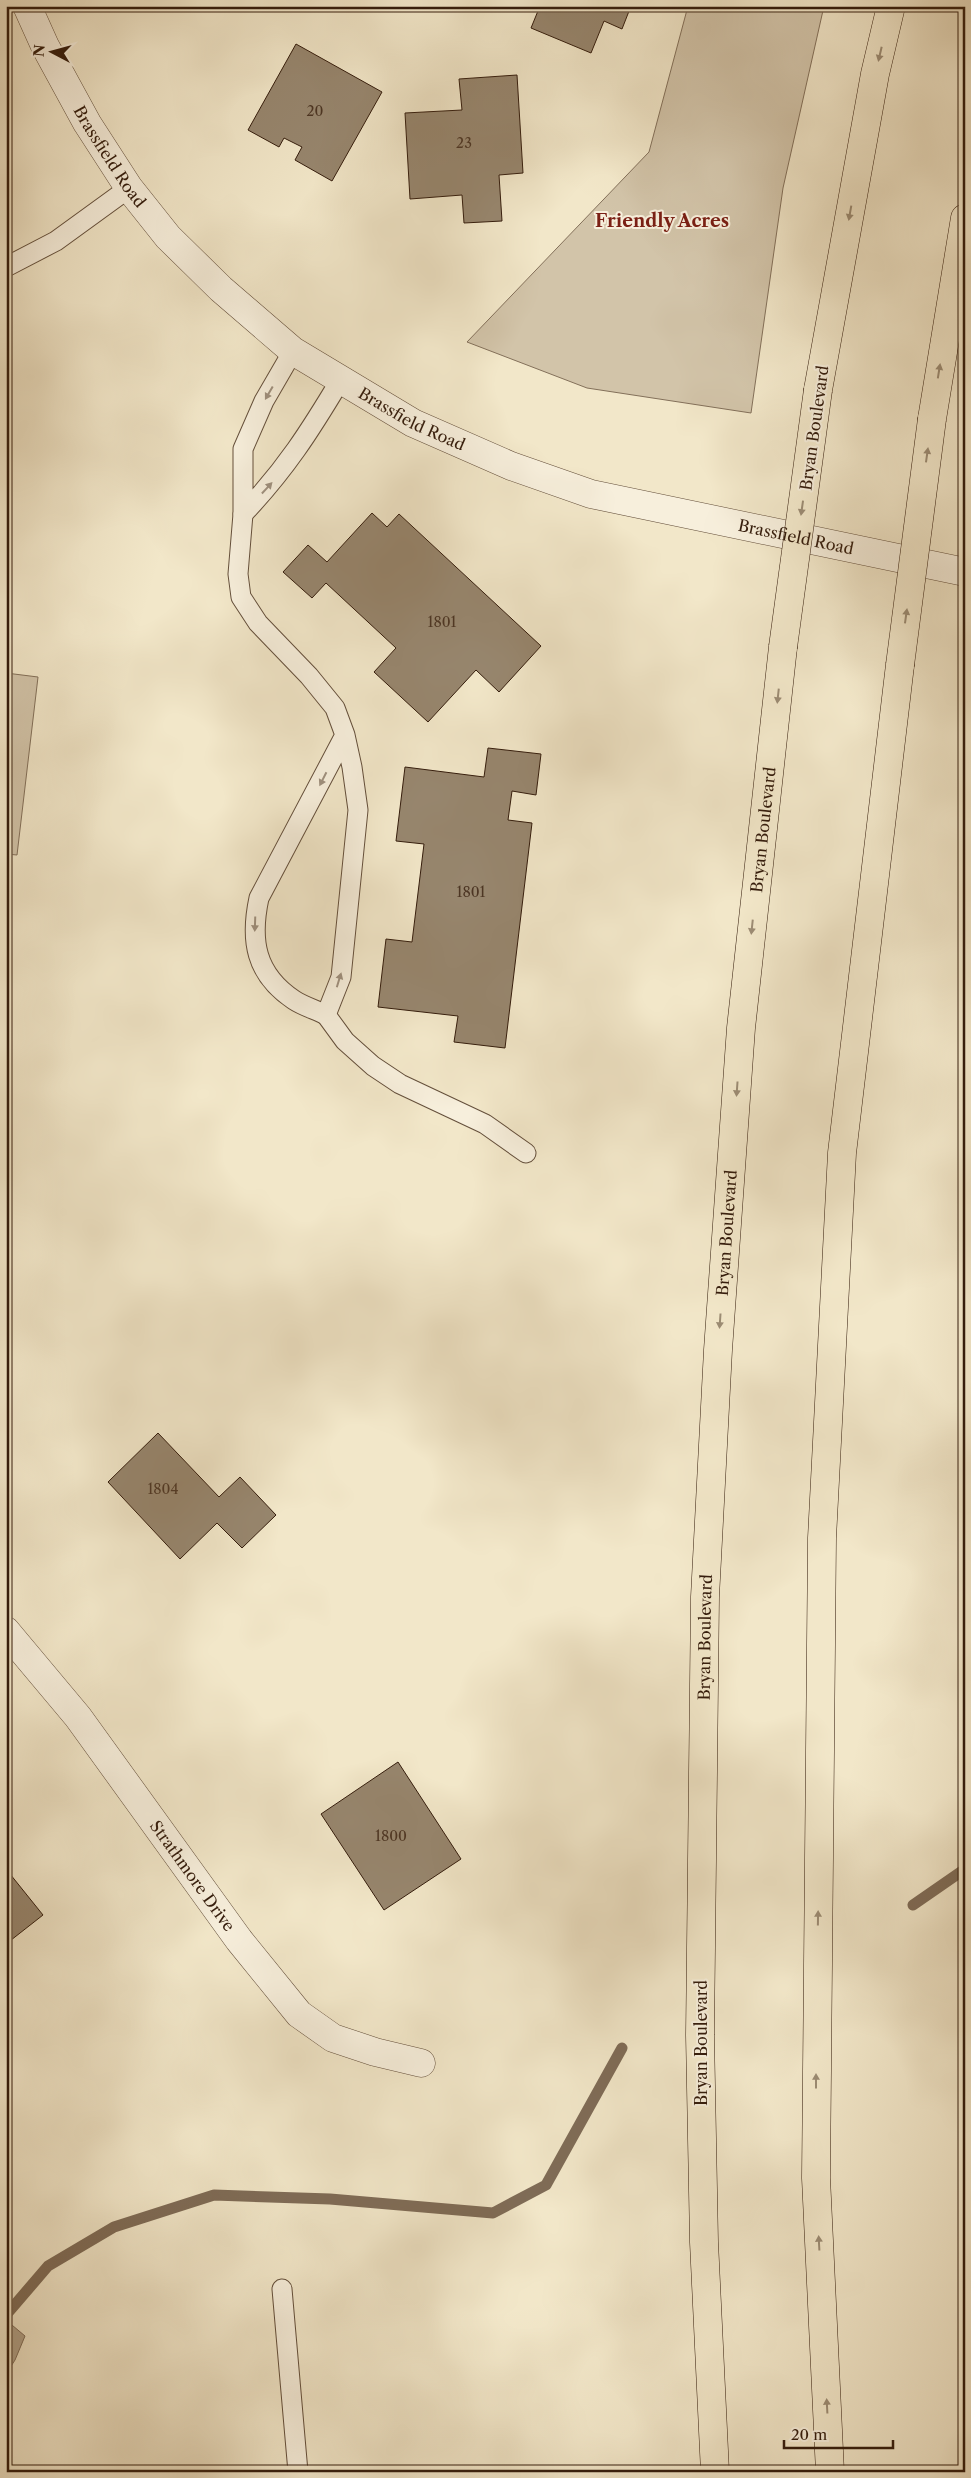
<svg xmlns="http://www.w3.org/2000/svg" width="971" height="2478" font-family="'Libre Caslon Text',serif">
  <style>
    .green { fill: #d2c4a9; stroke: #83705a }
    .water { fill: #b1a289; stroke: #7f6c57 }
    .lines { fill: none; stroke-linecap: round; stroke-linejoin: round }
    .stream { stroke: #7f6c57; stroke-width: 11 }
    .building { fill: #97866e; stroke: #341c0c }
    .lane-casing { stroke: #644f3b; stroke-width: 21 }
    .street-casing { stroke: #644f3b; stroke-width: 29 }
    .highway-casing { stroke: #341c0c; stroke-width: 29 }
    .lane { stroke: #f7efdc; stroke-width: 19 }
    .street { stroke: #f7efdc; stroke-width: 28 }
    .highway { stroke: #f2e7c9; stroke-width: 28 }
    .highway-bridge-casing { stroke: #341c0c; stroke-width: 29; stroke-linecap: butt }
    .highway-bridge { stroke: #f2e7c9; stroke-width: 28 }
    .oneway { fill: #9c8c74 }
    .oneway2 { fill: #9f907e }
    .labels { text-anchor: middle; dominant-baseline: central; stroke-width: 4; stroke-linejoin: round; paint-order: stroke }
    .number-label { font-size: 14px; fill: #4d3624 }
    .street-label { font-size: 16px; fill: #341c0c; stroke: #f7efdc }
    .neighbourhood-label { font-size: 18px; font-weight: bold; fill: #7a1f14; stroke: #f7efdc }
  </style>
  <rect width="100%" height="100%" fill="#f2e7c9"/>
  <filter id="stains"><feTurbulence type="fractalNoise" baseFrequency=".004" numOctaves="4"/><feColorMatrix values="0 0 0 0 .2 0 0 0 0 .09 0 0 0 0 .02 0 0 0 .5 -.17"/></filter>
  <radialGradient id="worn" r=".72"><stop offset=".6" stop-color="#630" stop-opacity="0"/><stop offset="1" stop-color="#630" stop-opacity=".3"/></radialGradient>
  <g class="green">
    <polygon points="688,6 824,6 783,188 751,413 587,388 467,342 649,152"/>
    <polygon points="6,673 38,677 17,855 6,854"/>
  </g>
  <polygon class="water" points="6,2320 25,2336 15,2360 6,2374"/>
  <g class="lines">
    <g class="stream">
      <polyline points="913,1905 965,1869"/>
      <polyline points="6,2315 48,2266 114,2227 214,2195 330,2199 493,2213 546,2185 622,2048"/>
    </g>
  </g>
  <g class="building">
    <polygon points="540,6 631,6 622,29 604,21 591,53 531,28"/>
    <polygon points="296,44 382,92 332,181 295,160 302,147 284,138 279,147 248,130"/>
    <polygon points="517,75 523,173 499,175 502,221 464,223 462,195 410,199 405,113 462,110 459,79"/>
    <polygon points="372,513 387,527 399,514 541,646 499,692 476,670 428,722 374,672 396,648 326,583 312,598 283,572 308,545 327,562"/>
    <polygon points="488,748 541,754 536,795 512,791 508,820 532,823 505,1048 454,1042 458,1016 378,1007 386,939 412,942 424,844 396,841 405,767 484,777"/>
    <polygon points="158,1433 219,1497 240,1477 276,1515 242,1548 217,1523 180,1559 108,1482"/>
    <polygon points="398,1762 461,1859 384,1910 321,1814"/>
    <polygon points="6,1869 43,1915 6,1944"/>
  </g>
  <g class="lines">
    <g class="lane-casing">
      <g id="lane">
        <polyline points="6,267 56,241 129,188"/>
        <path d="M293,351L264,401L243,449V514C285,470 310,431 341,379"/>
        <path d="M243,514L238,574L241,597L258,623L309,676L335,708L345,735L352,767L358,810L341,977L326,1015C316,1010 303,1006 294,1000C255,974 250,940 259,898L345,735"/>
        <polyline points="326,1015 345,1041 373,1066 400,1084 485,1124 526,1153"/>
        <polyline points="282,2289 298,2472"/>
      </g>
    </g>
    <g class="street-casing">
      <g id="street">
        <path id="s1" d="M27,6L45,46L87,123L129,188L168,237L221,289L293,351L413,423L511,466L591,494L965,572"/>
        <path id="s2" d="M6,1631L78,1717L239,1940L299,2014L333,2038L375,2052L421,2063"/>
      </g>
    </g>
    <g class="highway-casing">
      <g id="highway">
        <polyline points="818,390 875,74 891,6"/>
        <polyline points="932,419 965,218"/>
        <path id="s3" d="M715,2472L704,2242L700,2035L705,1597L718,1350L741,1028L783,647"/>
        <polyline points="830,2472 816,2178 822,1538 842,1153 900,665"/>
      </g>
    </g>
    <use href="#lane" class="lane"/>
    <use href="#street" class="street"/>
    <use href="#highway" class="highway"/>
    <g class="highway-bridge-casing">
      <g id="highway-bridge">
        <polyline points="783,647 818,390"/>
        <polyline points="900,665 932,419"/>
      </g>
    </g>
    <use href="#highway-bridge" class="highway-bridge"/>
  </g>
  <defs><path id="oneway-solid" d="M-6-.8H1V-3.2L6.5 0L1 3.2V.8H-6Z" transform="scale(1.25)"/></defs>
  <g class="oneway">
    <use href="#oneway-solid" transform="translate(880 54) rotate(103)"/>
    <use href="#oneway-solid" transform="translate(850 213) rotate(100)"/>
    <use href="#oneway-solid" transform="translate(939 371) rotate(-81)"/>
    <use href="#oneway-solid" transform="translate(927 455) rotate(-82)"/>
    <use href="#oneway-solid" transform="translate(802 508) rotate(98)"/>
    <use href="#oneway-solid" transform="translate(906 616) rotate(-82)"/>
    <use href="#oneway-solid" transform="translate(778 696) rotate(96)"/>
    <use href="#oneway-solid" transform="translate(752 927) rotate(96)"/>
    <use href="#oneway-solid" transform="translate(737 1089) rotate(94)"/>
    <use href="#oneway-solid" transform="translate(720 1321) rotate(94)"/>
    <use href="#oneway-solid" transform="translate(818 1918) rotate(-89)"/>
    <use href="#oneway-solid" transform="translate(816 2081) rotate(-90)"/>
    <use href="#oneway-solid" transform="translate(819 2243) rotate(-93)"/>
    <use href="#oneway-solid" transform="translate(827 2406) rotate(-93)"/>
  </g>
  <g class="oneway2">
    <use href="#oneway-solid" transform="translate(269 393) rotate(120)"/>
    <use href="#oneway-solid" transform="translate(267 488) rotate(-47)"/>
    <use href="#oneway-solid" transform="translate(323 779) rotate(117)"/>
    <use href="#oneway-solid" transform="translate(255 924) rotate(92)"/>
    <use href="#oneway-solid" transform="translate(339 980) rotate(-73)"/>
  </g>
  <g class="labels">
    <g class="number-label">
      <text x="315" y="111">20</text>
      <text x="464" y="143">23</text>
      <text x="442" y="622">1801</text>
      <text x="471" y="892">1801</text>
      <text x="163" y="1489">1804</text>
      <text x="391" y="1836">1800</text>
    </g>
    <g class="street-label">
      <text stroke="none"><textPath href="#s1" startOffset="172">Brassfield Road</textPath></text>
      <text stroke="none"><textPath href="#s1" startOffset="578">Brassfield Road</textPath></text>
      <text transform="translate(814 428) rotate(-82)">Bryan Boulevard</text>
      <text stroke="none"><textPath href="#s1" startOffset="982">Brassfield Road</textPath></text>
      <text stroke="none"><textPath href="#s3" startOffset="1645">Bryan Boulevard</textPath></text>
      <text stroke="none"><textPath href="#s3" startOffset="1240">Bryan Boulevard</textPath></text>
      <text stroke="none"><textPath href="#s3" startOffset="835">Bryan Boulevard</textPath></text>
      <text stroke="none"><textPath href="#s2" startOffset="308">Strathmore Drive</textPath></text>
      <text transform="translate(701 2043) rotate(-90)">Bryan Boulevard</text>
    </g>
    <g class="neighbourhood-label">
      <text x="662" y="221">Friendly Acres</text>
    </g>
  </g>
  <rect width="971" height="2478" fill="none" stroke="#f2e7c9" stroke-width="25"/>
  <rect x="8" y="8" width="956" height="2463" fill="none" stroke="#341c0c" stroke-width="2.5"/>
  <rect x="12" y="12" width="946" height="2453" fill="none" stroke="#341c0c"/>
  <g transform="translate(52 52) rotate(276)" stroke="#f7efdc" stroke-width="4" paint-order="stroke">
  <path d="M0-4L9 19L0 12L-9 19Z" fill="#341c0c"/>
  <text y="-8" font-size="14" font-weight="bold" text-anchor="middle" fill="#341c0c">N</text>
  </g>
  <path d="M784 2440v8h109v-8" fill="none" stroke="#341c0c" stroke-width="2.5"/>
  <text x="791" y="2440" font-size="15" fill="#341c0c" stroke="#f7efdc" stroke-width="4" paint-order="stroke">20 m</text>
  <rect width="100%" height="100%" filter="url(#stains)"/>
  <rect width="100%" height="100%" fill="url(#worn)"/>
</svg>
